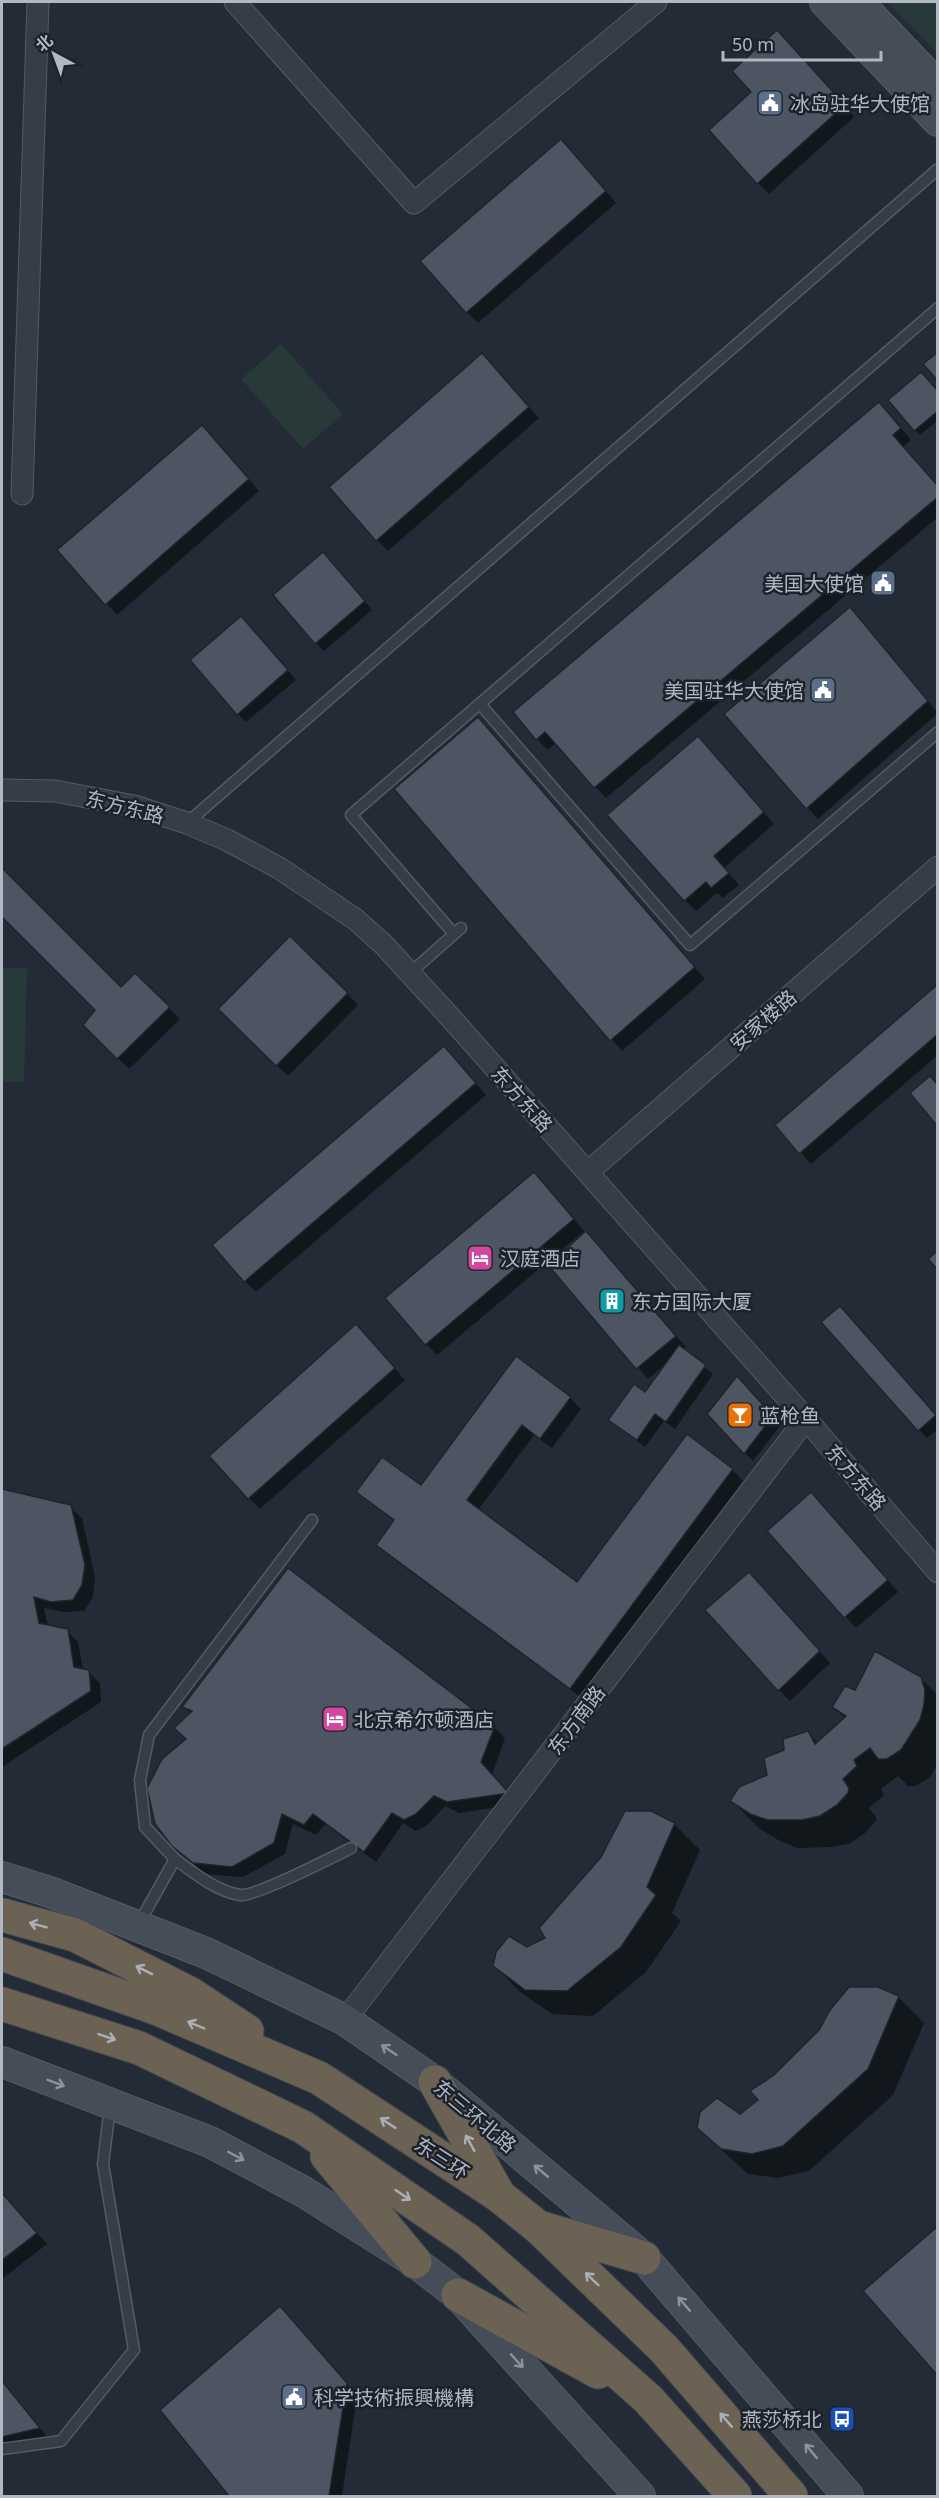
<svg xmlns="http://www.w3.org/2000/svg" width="939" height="2498" font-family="'Noto Sans','Noto Sans SC',sans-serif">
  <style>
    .green { fill: #283939 }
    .shadow { fill: #0007 }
    .building { fill: #4c5561; stroke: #1e242d; stroke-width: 1.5 }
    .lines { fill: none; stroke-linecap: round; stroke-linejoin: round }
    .lane-casing { stroke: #545b64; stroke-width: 13 }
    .street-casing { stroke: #545b64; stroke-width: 23 }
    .secondary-casing { stroke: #545b64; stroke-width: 32 }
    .highway-casing { stroke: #414851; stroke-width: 35 }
    .lane { stroke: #363d47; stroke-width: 10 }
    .street { stroke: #363d47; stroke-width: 21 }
    .secondary { stroke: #454d59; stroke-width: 30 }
    .highway { stroke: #6c6254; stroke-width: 33 }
    .oneway { stroke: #aaafb8 }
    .oneway2 { stroke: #8b939e }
    .labels { text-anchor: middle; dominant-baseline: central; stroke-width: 5; stroke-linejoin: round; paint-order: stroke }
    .poi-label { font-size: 20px; fill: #b1b8c3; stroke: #1c222b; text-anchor: start }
    .street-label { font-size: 20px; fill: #b1b8c3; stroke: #1c222b }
  </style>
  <rect width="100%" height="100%" fill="#232b36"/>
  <g class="green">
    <polygon points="887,2 937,2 937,52"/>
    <polygon points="281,344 343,414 303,449 241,379"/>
    <polygon points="2,968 27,968 24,1082 2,1082"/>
  </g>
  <g class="shadow">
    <polygon points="788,43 854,117 769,194 758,183 753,92"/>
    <polygon points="572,152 616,203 478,323 467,312"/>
    <polygon points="482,355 539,418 388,551 377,540"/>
    <polygon points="938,393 938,420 920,435 915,430"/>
    <polygon points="890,415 911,440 903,447 938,486 938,517 606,798 556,743 548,750 537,739"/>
    <polygon points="213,438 259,491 117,615 59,551"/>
    <polygon points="331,562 372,610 324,651 316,643"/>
    <polygon points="861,620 938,713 818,819 808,808"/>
    <polygon points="250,626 296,680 246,722 238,714"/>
    <polygon points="488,730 705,979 622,1051 397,789"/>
    <polygon points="709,749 774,824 724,868 739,885 723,898 717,893 696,911 685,900"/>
    <polygon points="2,870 121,989 135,975 180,1019 129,1069 85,1025 97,1010 2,915"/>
    <polygon points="290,938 358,1005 288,1076 220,1009"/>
    <polygon points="938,986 938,1055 811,1164 777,1126"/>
    <polygon points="455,1059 486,1095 256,1292 245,1281"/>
    <polygon points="534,1174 584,1231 437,1355 426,1344"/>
    <polygon points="586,1233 686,1347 683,1350 713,1374 675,1429 664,1421 645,1447 610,1420 645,1395 666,1364 648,1379 550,1266"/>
    <polygon points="848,1316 938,1417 938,1429 927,1438 919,1430"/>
    <polygon points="367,1337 405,1380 260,1509 249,1498"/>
    <polygon points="517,1358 570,1398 581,1409 552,1448 534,1435 478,1510 578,1584 732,1470 743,1481 582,1698 388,1555 377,1544 395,1522 358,1492 421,1487"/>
    <polygon points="746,1386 780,1426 753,1461 745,1453"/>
    <polygon points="2,1491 70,1507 82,1518 95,1577 93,1597 84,1611 64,1612 44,1608 48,1626 67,1631 78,1642 83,1670 88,1672 100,1683 101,1702 2,1767"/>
    <polygon points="822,1505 898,1592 856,1628 769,1531"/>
    <polygon points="760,1585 830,1663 790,1701 779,1690"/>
    <polygon points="920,1678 938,1695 938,1764 929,1778 915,1786 908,1786 898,1776 881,1789 884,1795 869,1808 876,1817 876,1821 865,1833 849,1844 831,1847 797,1848 780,1841 760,1829 732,1801 769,1776 785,1751 808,1733 818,1743 845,1719 834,1707 856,1692"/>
    <polygon points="184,1707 494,1727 505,1738 492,1775 518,1804 459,1813 445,1806 427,1825 416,1831 403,1823 376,1862 325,1824 316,1835 293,1824 285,1854 243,1877 205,1874 185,1856 187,1740 192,1714"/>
    <polygon points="651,1813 674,1824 700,1850 672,1913 681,1921 646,1972 593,2016 552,2014 520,1992 495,1966 547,1939"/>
    <polygon points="898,1997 924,2023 893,2095 809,2171 778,2178 748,2174 698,2128 740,2116"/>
    <polygon points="2,2194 47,2244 2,2279"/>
    <polygon points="291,2319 357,2396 342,2496 231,2496 162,2410"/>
    <polygon points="2,2381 49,2439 2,2450"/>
  </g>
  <g class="building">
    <polygon points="777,30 845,105 757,184 709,130 751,92 732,71"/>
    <polygon points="561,139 606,191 466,313 420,261"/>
    <polygon points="938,352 938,381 923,364"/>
    <polygon points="482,353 529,407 376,541 329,487"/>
    <polygon points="921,372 938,391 938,411 914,431 888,400"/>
    <polygon points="879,402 901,428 893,435 938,486 938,497 594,788 545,732 536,740 513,712"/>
    <polygon points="202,425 249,479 105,605 57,550"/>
    <polygon points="323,552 365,601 315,644 273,595"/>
    <polygon points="850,607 928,701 806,809 724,714"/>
    <polygon points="241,616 288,670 237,715 190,660"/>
    <polygon points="478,717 695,967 610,1041 394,789"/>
    <polygon points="698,736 764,812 714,856 729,873 711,888 706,882 684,901 607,815"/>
    <polygon points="2,868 121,987 135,973 170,1007 117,1059 83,1025 95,1010 2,917"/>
    <polygon points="290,936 348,993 276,1066 218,1009"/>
    <polygon points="938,984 938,1034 799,1154 775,1125"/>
    <polygon points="444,1046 476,1083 244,1282 212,1245"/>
    <polygon points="930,1076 938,1085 938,1127 910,1093"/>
    <polygon points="534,1172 574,1219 425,1345 385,1298"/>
    <polygon points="586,1231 676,1336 636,1369 548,1265"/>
    <polygon points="938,1250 938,1270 928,1259"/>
    <polygon points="840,1306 936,1415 918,1431 821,1322"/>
    <polygon points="356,1324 395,1368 248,1499 209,1456"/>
    <polygon points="679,1345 706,1365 666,1422 655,1414 637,1440 608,1420 634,1384 645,1392"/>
    <polygon points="516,1356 571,1397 540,1439 522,1425 467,1500 577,1582 687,1434 733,1469 570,1689 376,1545 394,1520 356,1492 382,1457 421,1485"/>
    <polygon points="737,1376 773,1416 744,1454 707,1414"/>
    <polygon points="2,1489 71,1505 85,1565 82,1585 73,1600 51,1602 34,1597 39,1623 68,1629 74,1667 89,1670 91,1691 2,1749"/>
    <polygon points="811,1492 888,1580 844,1618 767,1531"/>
    <polygon points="288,1568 495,1726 481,1762 509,1793 447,1802 434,1796 416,1814 404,1820 392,1813 364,1852 313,1814 304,1825 282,1814 274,1843 232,1867 193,1863 172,1846 155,1824 147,1788 162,1759 186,1739 174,1728 192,1711 182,1707"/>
    <polygon points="749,1572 820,1651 778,1691 705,1610"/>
    <polygon points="875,1651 921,1677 925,1690 924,1705 920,1720 901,1750 887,1759 878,1759 870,1748 854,1760 857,1766 843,1779 849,1788 848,1793 837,1805 820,1816 802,1820 768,1820 750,1814 730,1801 739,1787 767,1775 764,1758 784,1750 783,1739 808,1731 815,1744 846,1716 832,1707 845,1686 855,1690"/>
    <polygon points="625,1811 651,1811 675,1823 647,1887 656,1895 621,1947 567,1991 525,1990 493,1966 496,1952 509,1936 527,1947 545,1938 539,1928 601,1857"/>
    <polygon points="849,1987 878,1987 899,1996 868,2069 783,2146 752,2154 721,2149 697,2128 700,2112 717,2098 740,2114 758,2100 750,2091 774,2075 819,2030 830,2010"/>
    <polygon points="2,2193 37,2233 2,2260"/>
    <polygon points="938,2226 938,2376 863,2291"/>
    <polygon points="280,2306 347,2383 329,2496 229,2496 160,2410"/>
    <polygon points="2,2381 40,2428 2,2437"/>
  </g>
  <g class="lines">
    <g class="lane-casing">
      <g id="lane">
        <polyline points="480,704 690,945 938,732"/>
        <polyline points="187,823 938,169"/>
        <polyline points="454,934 351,815 938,308"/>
        <polyline points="410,973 461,928"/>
        <path d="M175,1859C194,1873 216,1891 240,1895C255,1897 333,1857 351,1848"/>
        <polyline points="138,1925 175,1859 145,1827 140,1780 149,1735 312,1520"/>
        <polyline points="2,2449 61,2441 134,2350 103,2164 110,2107"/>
      </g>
    </g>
    <g class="street-casing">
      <g id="street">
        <polyline points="235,2 414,203 656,2"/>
        <polyline points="22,494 38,2"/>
        <polyline points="2,790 55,791 134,806 187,823 227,840 279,868 355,919 384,945 450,1017 806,1419 938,1572"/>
        <polyline points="588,1172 938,867"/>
        <polyline points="345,2020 806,1419"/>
      </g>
    </g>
    <g class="secondary-casing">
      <g id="secondary">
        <polyline points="825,2 938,121"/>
        <polyline points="858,2 938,86"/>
        <polyline points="2,1877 50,1892 206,1953 345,2020 435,2082 644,2258 848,2496"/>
        <polyline points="2,2062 210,2142 304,2192 415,2262 458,2295 640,2496"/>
      </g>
    </g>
    <g class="highway-casing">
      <g id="highway">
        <polyline points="2,1915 75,1935 191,1994 247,2031"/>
        <polyline points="2,1954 158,2009 319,2078 498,2195 538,2227 664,2349 791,2496"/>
        <polyline points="2,2004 139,2048 303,2127 468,2240 648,2399 735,2496"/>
        <polyline points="435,2082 496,2190"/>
        <polyline points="327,2156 415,2262"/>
        <polyline points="542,2228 644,2258"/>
        <polyline points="458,2295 598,2372"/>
      </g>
    </g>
    <use href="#lane" class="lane"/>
    <use href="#street" class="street"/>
    <use href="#secondary" class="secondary"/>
    <use href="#highway" class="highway"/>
  </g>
  <defs><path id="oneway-shaft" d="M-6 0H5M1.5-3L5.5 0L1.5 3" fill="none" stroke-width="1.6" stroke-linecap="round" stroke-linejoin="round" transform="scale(1.5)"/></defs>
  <g class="oneway">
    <use href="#oneway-shaft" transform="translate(38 1925) rotate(-165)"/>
    <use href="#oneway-shaft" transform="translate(144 1970) rotate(-153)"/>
    <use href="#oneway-shaft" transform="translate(196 2025) rotate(-157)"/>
    <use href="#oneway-shaft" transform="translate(107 2037) rotate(19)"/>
    <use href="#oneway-shaft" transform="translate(388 2123) rotate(-147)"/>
    <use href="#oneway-shaft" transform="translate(470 2143) rotate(-119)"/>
    <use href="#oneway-shaft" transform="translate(403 2195) rotate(34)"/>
    <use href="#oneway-shaft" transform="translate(592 2279) rotate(-136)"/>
    <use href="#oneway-shaft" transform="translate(726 2420) rotate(-131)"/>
  </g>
  <g class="oneway2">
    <use href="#oneway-shaft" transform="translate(389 2050) rotate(-146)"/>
    <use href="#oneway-shaft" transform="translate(56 2083) rotate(21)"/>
    <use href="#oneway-shaft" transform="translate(236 2156) rotate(28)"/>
    <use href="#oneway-shaft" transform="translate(541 2171) rotate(-140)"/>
    <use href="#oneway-shaft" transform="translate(684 2304) rotate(-131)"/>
    <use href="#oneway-shaft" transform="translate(517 2361) rotate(48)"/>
    <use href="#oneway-shaft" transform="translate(811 2451) rotate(-130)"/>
  </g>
  <defs>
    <g id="civic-square" transform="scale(1.35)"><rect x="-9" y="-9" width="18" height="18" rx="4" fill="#5c6f8a" stroke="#1c222b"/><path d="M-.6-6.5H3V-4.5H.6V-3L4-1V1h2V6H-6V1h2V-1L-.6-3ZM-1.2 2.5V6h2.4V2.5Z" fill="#fff"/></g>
    <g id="hotel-square" transform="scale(1.35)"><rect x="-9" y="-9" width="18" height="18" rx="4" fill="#d1479c" stroke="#1c222b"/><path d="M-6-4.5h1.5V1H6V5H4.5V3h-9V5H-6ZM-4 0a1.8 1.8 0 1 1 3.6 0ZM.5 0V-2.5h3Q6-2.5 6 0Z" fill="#fff"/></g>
    <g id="building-square" transform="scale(1.35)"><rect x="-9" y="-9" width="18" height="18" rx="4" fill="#0f9aa8" stroke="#1c222b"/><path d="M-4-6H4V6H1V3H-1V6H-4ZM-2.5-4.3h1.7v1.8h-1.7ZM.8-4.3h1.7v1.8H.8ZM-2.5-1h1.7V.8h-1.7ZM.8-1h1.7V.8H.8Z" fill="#fff"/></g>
    <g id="bar-square" transform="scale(1.35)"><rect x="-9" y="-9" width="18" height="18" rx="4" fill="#e8710a" stroke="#1c222b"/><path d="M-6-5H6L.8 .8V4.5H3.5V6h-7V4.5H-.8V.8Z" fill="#fff"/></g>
    <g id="bus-square" transform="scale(1.35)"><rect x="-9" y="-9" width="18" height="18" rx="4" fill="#1a4fb4" stroke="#1c222b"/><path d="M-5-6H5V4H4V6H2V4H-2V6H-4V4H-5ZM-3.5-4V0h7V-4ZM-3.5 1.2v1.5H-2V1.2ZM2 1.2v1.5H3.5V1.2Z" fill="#fff"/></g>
  </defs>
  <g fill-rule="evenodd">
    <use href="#civic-square" x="770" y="103"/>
    <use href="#civic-square" x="883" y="583"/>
    <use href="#civic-square" x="823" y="690"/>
    <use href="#hotel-square" x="480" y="1258"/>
    <use href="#building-square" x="612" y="1301"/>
    <use href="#bar-square" x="740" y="1415"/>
    <use href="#hotel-square" x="335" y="1719"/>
    <use href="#civic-square" x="294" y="2397"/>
    <use href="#bus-square" x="842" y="2419"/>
  </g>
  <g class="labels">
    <g class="poi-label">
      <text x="790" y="103">冰岛驻华大使馆</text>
      <text x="864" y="583" text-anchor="end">美国大使馆</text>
      <text x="804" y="690" text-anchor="end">美国驻华大使馆</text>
      <text x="500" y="1258">汉庭酒店</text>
      <text x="632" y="1301">东方国际大厦</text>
      <text x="760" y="1415">蓝枪鱼</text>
      <text x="354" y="1719">北京希尔顿酒店</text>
      <text x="314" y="2397">科学技術振興機構</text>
      <text x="822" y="2419" text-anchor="end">燕莎桥北</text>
    </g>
    <g class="street-label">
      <text transform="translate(125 807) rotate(14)">东方东路</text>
      <text transform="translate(763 1020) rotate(-41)">安家楼路</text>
      <text transform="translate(522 1099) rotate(48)">东方东路</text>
      <text transform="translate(856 1477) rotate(49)">东方东路</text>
      <text transform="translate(576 1720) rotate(-53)">东方南路</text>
      <text transform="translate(475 2116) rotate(40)">东三环北路</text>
      <text transform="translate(442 2158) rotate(33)">东三环</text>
    </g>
  </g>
  <rect width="939" height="2498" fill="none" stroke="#b1b8c3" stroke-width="6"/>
  <g transform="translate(54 54) rotate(319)" stroke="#1c222b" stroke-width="4.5" paint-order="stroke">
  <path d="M0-4.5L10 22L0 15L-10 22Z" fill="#b1b8c3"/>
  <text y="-9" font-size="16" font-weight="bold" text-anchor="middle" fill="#b1b8c3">北</text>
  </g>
  <path d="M723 51v9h158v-9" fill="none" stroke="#b1b8c3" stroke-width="3"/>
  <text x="732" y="51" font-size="18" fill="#b1b8c3" stroke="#1c222b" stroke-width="4.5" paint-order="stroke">50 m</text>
</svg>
